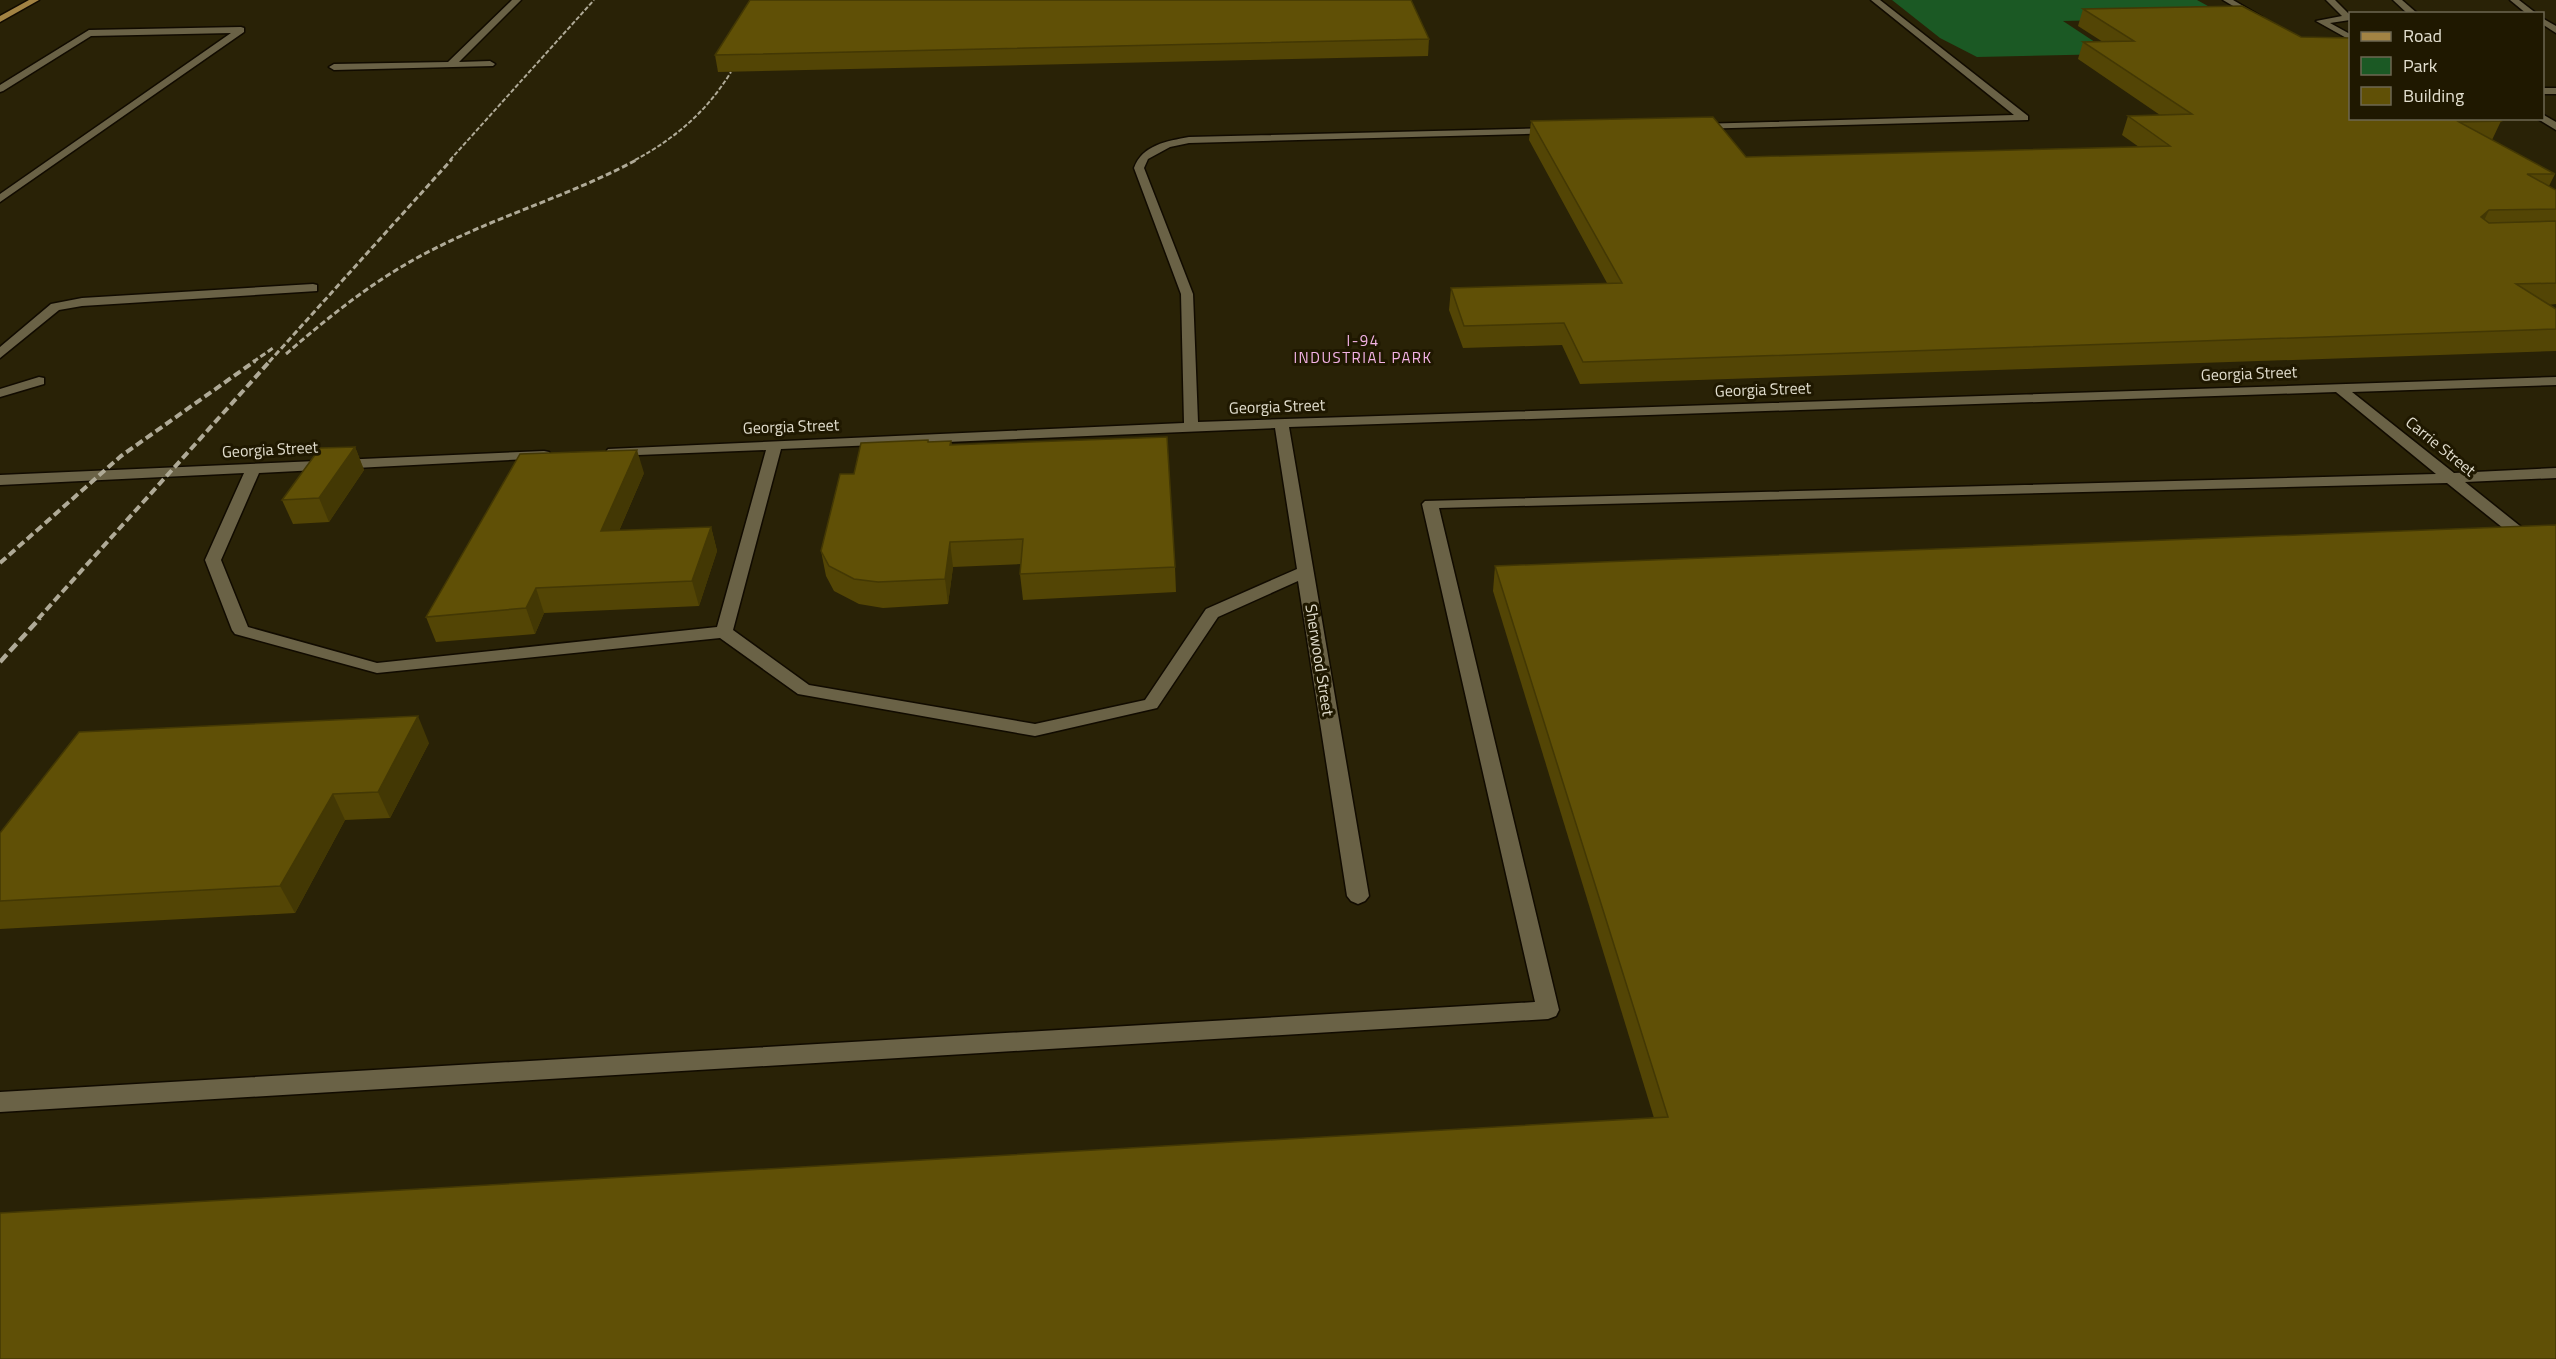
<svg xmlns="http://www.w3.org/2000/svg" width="2556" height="1359" font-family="'Titillium Web',sans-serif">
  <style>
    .green { fill: #1b5924 }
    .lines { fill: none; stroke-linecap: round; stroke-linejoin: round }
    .minor-casing { stroke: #110b00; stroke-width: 3 }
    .major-casing { stroke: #110b00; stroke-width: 3 }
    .minor { fill: #6a6246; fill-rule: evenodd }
    .major { fill: #a28343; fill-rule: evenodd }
    .rail-far3 { stroke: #afaa97; stroke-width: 2; stroke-dasharray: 4.5 2; stroke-linecap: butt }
    .rail-far2 { stroke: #afaa97; stroke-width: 3; stroke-dasharray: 6 3; stroke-linecap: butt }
    .rail-far1 { stroke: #afaa97; stroke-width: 4; stroke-dasharray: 8 4; stroke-linecap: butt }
    .rail { stroke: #afaa97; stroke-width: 4.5; stroke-dasharray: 10 4.5; stroke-linecap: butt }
    .wall { fill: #534505 }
    .shaded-wall { fill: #433804 }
    .building { fill: #605006; stroke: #433804; stroke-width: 1.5 }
    .labels { text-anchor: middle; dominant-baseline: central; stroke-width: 6; stroke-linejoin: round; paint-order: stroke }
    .far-neighbourhood-label { font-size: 15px; letter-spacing: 1.5px; fill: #f4b3e6; stroke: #1f1800 }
    .street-label { font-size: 16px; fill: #e2dece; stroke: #1f1800 }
  </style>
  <rect width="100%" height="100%" fill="#292206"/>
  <polygon class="green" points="1892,0 2197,0 2228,17 2063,21 2113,54 1977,57 1940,38"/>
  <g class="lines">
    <g class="minor-casing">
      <g id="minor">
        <polygon points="512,0 521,0 459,62 490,61 495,64 493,66 334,70 329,67 334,64 448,62"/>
        <polygon points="1871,0 1880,0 2028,116 2028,120 1693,129 1692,127 1697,124 2014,115"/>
        <polygon points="2223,0 2233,0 2262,17 2255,19"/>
        <polygon points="2326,0 2335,0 2350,15 2350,20 2330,23 2350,34 2350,40 2316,21 2342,16"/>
        <polygon points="2393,0 2402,0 2418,14 2408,14"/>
        <polygon points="2510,0 2519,0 2537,14 2527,14"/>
        <polygon points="2542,18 2556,26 2556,33 2542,24"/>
        <polygon points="241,27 244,28 244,32 0,202 0,194 231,33 91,36 3,91 0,92 0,85 89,30"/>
        <rect x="2542" y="88" width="14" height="6"/>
        <polygon points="2542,114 2556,122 2556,130 2538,119 2542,118"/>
        <path d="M1555,128L1559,129V133L1189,143L1170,147L1148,159L1144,168L1193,294L1198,422L2556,377V385L2352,392L2454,473L2556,468V478L2465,482L2525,530L2527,533L2519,538L2513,536L2447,483L1439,508L1559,1010L1556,1016L1548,1019L0,1112V1092L1535,1002L1422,504L1425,501L2436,474L2336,392L1289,427L1369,896L1365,901L1358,904L1351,901L1347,896L1298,581L1218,617L1157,708L1035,736L798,694L720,638L377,673L235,634L232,630L205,560L244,473L0,485V475L544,451L549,452L551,455L549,458L259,473L221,560L248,627L377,663L717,627L766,450L613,456L608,455L606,452L608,449L1184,423L1181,294L1134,168C1142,145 1167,141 1189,137ZM1275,428L1297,569L1206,609L1145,700L1035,724L809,685L733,630L781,449Z"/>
        <polygon points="313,284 317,285 317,291 82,306 59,310 0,358 0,347 51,304 82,298"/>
        <polygon points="39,377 44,378 44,384 0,397 0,389"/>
      </g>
    </g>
    <g class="major-casing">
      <polygon id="major" points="29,0 39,0 0,22 0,16"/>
    </g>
    <use href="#minor" class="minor"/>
    <use href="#major" class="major"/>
    <g class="rail-far3">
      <polyline points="450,160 594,0"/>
      <path d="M635,160C676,138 707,111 731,72"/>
    </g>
    <g class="rail-far2">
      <path d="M286,354C333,313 382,274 438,247C503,214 574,194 638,159"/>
      <polyline points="253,362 273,348"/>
      <polyline points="269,362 452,159"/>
    </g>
    <g class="rail-far1">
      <polyline points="0,563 121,456 255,361"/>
      <polyline points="38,619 270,361"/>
    </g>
    <polyline class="rail" points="0,662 40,618"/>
  </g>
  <g class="wall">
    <polygon points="2083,9 2301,37 2501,121 2492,140 2555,174 2549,186 2556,190 2556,304 2548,305 2556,309 2556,351 1580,384 1562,345 1463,348 1449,310 1451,288 1607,283 1529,140 1531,121 1746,157 2139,147 2122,135 2128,116 2160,115 2078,59 2083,42 2103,42 2078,26"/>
    <polygon points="1429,39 1428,56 718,72 715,55"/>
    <polygon points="928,440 929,442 951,441 952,445 1175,567 1176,592 1023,600 1020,574 1021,564 953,567 948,604 883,608 859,604 834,591 826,576 821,551 854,474"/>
    <polygon points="355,447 364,470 329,522 293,524 282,500"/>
    <polygon points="644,473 619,531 711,527 717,551 699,606 544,613 535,634 436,642 426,617"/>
    <polygon points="1495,566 2556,1359 1654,1118 1493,591"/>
    <polygon points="429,743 390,818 345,820 295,913 0,929 0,833"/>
  </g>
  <g class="shaded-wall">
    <polygon points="2489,210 2479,231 2481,217"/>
    <polygon points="355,447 364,470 329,522 319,498"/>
    <polygon points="637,450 644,473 608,556 601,531"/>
    <polygon points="711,527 717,551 699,606 692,581"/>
    <polygon points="950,542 953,567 948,604 945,579"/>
    <polygon points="536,588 544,613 535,634 526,608"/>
    <polygon points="418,716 429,743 390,818 378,792"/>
    <polygon points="333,794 345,820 295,913 280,886"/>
  </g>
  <g class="building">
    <polygon points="750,0 1411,0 1429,39 715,55"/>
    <polygon points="2242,6 2301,37 2350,38 2350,118 2498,118 2501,121 2459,122 2555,174 2527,174 2556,190 2556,209 2489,210 2481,217 2489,223 2556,221 2556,283 2516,284 2556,309 2556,329 1583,362 1564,323 1464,326 1451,288 1622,283 1531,121 1713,117 1746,157 2170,146 2128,116 2192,114 2083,42 2134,41 2083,9"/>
    <polygon points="1167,437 1175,567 1020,574 1023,539 950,542 945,579 878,582 854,579 829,566 821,551 840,474 854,474 861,443 928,440 928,442 951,441 950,445"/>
    <polygon points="355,447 319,498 282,500 320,448"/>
    <polygon points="637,450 601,531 711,527 692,581 536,588 526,608 426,617 520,454"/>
    <polygon points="2556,525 2556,1359 0,1359 0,1213 1668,1117 1495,566"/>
    <polygon points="418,716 378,792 333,794 280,886 0,901 0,833 79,732"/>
  </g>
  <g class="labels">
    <g class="far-neighbourhood-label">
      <text x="1363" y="340">I-94<tspan x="1363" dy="17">INDUSTRIAL PARK</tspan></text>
    </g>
    <g class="street-label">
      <text transform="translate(2249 373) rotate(-2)">Georgia Street</text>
      <text transform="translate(1763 389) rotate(-2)">Georgia Street</text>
      <text transform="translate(1277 406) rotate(-2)">Georgia Street</text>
      <text transform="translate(791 426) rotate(-2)">Georgia Street</text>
      <text transform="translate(2441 446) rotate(39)">Carrie Street</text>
      <text transform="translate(270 449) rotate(-3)">Georgia Street</text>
      <text transform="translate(1320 660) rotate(81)">Sherwood Street</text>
    </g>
  </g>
  <rect x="2349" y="12" width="195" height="108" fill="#1f1800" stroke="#6d6752" stroke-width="1.5"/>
  <rect x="2361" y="32" width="30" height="9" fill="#a28343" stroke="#6d6752" stroke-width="1.5"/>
  <text x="2403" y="42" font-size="18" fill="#e2dece">Road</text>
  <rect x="2361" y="57" width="30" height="18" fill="#1b5924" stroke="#6d6752" stroke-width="1.5"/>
  <text x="2403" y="72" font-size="18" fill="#e2dece">Park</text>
  <rect x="2361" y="87" width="30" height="18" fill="#605006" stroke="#6d6752" stroke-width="1.5"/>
  <text x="2403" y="102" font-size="18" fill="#e2dece">Building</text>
</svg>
